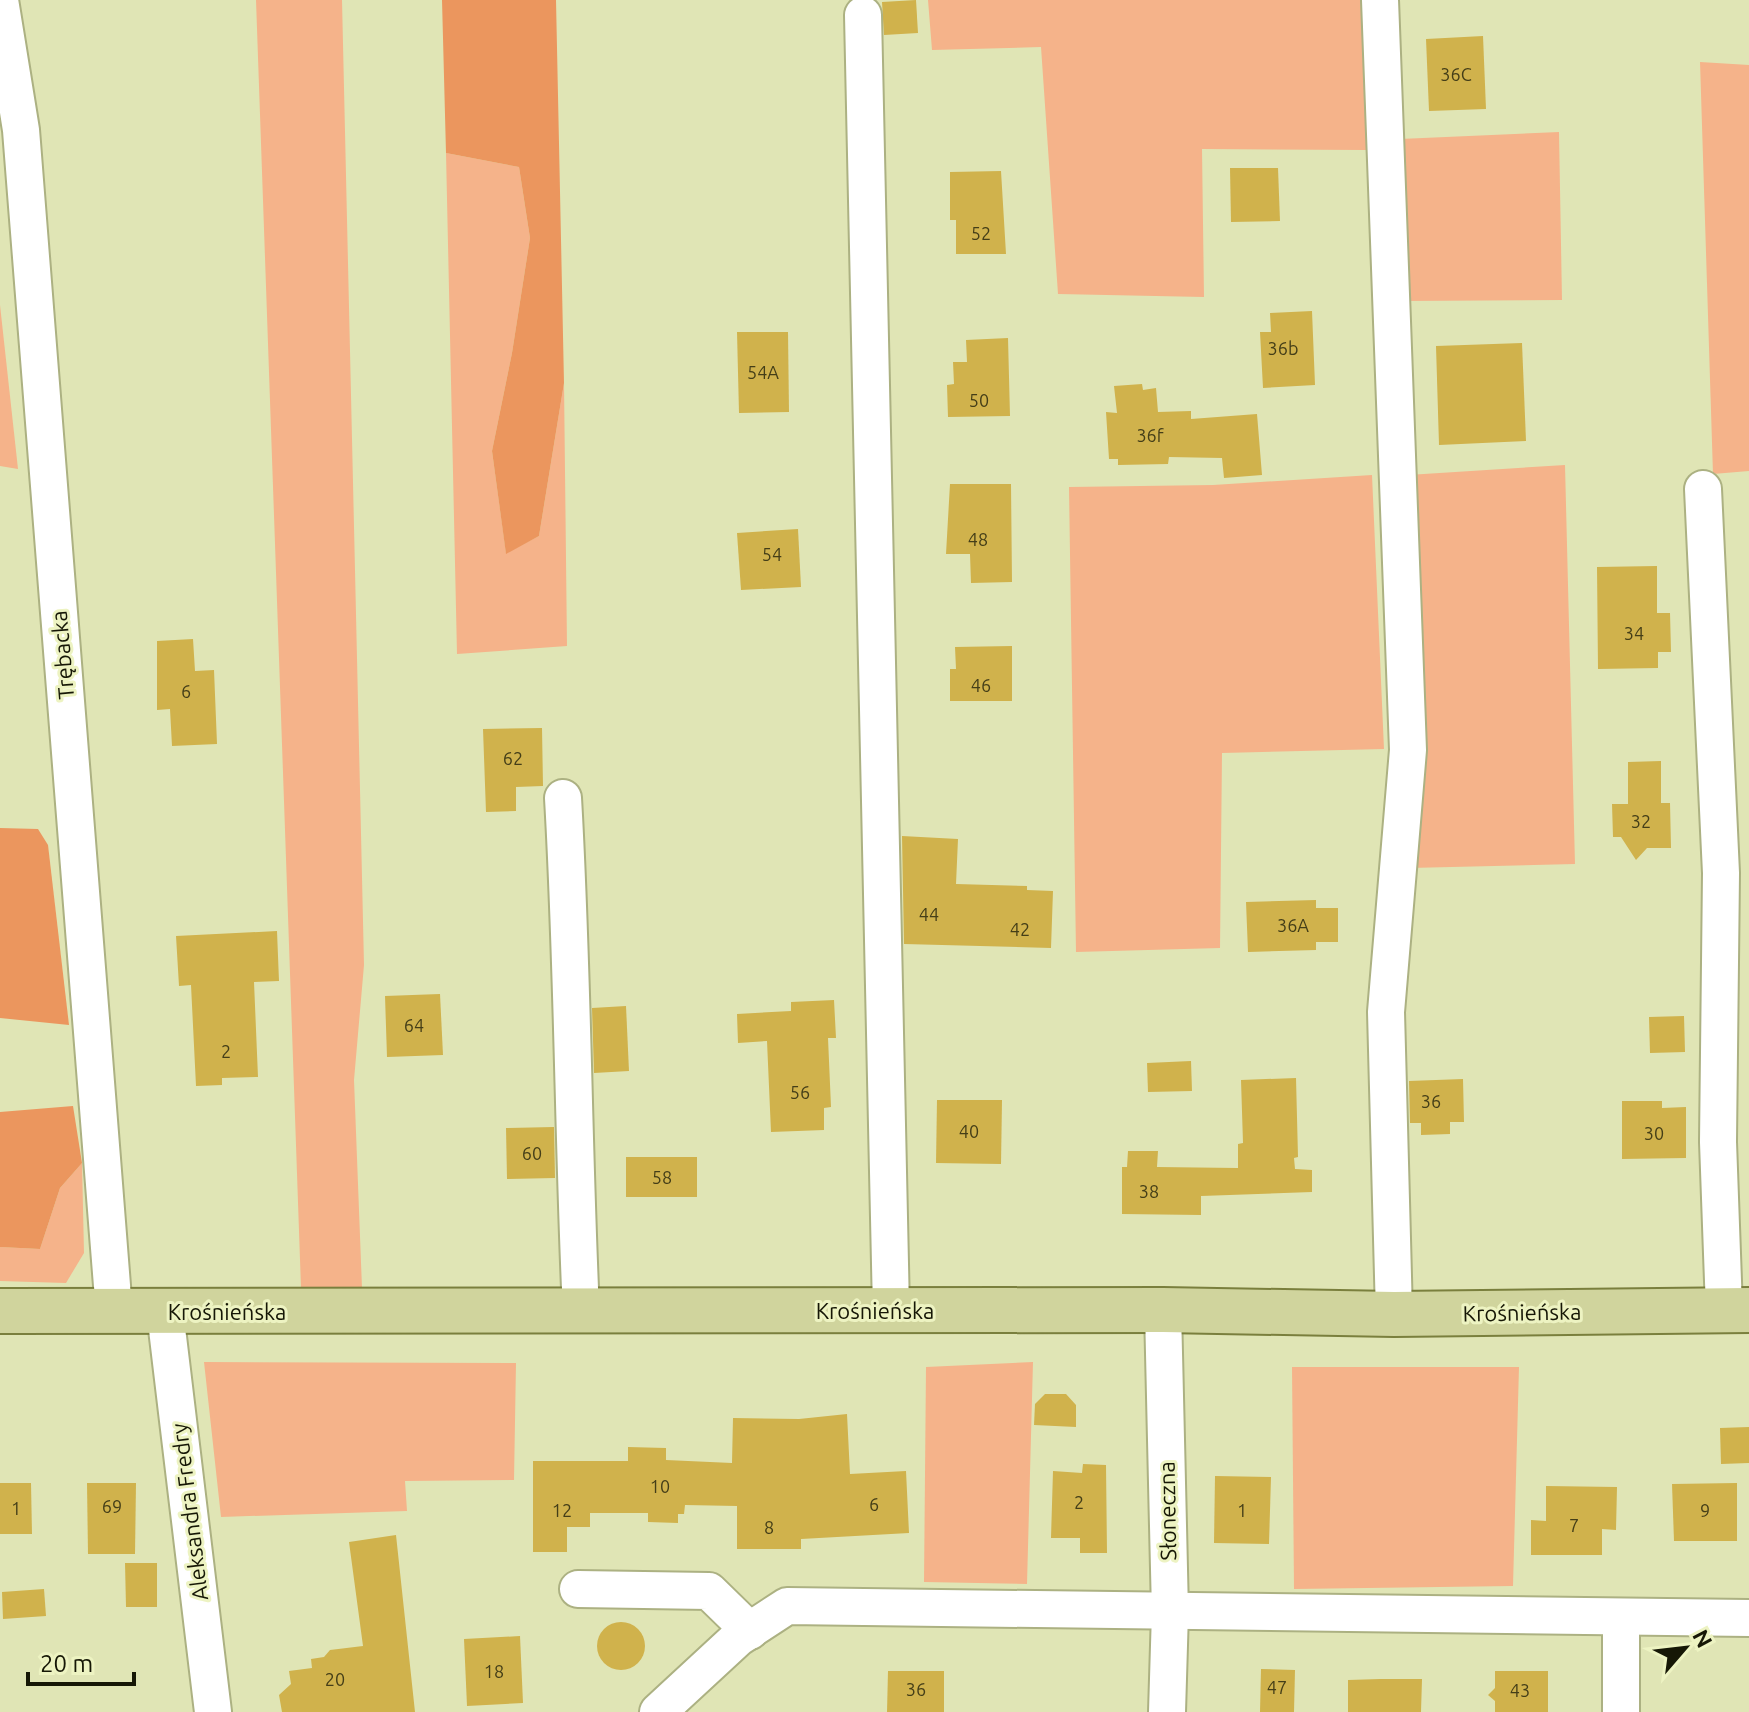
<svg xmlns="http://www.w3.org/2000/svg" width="1749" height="1712" font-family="Ubuntu,sans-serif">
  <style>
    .green { fill: #f5b38a }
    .forest { fill: #eb965e }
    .building { fill: #d0b24c }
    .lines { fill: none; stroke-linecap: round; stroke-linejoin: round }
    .minor-casing { stroke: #acb182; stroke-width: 40 }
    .major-casing { stroke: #7a7f3d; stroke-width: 48 }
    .minor { stroke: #fff; stroke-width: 36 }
    .major { stroke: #d0d49d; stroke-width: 44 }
    .labels { text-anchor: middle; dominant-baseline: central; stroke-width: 6; stroke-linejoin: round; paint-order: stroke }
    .number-label { font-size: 18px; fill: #443e18 }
    .street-label { font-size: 22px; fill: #161706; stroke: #edf3c2 }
  </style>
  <rect width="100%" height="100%" fill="#e0e5b5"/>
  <g class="green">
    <polygon points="256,0 342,0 364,965 354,1080 362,1288 301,1288"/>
    <polygon points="928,0 1362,0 1367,150 1202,149 1204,297 1058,294 1041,47 932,50"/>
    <polygon points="1700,62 1749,65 1749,471 1713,474"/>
    <polygon points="1559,132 1562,300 1401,301 1400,139"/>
    <polygon points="446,153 519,167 530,238 512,353 492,451 506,553 539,536 564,383 567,646 457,654"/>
    <polygon points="0,305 18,469 0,466"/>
    <polygon points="1565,465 1575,864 1409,868 1408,475"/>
    <polygon points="1372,475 1384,749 1222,753 1220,948 1076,952 1069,487 1213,485"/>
    <polygon points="82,1163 84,1253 66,1283 0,1281 0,1247 40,1249 60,1188"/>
    <polygon points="204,1362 516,1363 514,1480 405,1481 407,1511 221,1517"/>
    <polygon points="1033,1362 1027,1584 924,1582 926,1367"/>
    <polygon points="1292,1367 1519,1367 1513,1586 1294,1589"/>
  </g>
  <g class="forest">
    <polygon points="442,0 556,0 564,383 539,536 506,554 492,451 512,353 530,238 519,167 446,153"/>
    <polygon points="0,828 38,829 48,845 69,1025 0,1018"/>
    <polygon points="73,1106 82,1163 60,1188 40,1249 0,1247 0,1112"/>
  </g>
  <g class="building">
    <polygon points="916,0 918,33 884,35 882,2"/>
    <polygon points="1483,36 1486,109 1429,111 1426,39"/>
    <polygon points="1230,168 1278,168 1280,221 1231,222"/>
    <polygon points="1001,171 1006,254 956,254 956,220 950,220 950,172"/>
    <polygon points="1312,311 1315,385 1263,388 1260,332 1271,332 1270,313"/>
    <polygon points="737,332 788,332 789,412 739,413"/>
    <polygon points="1008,338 1010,416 948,417 947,385 954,384 953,362 967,362 966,340"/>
    <polygon points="1522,343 1526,441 1439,445 1436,346"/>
    <polygon points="1142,384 1143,390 1156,388 1158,412 1191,411 1191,419 1257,414 1262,475 1224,478 1222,458 1169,457 1168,464 1118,465 1118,459 1109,459 1106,412 1117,413 1114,386"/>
    <polygon points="950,484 1011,484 1012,582 971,583 970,554 946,554"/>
    <polygon points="798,529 801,587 741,590 737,533"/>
    <polygon points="1657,566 1657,613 1670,613 1671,652 1658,652 1658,668 1598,669 1597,567"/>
    <polygon points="193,639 195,671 214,670 217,744 172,746 170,709 157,710 157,641"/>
    <polygon points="1012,646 1012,701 950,701 950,669 956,669 955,647"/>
    <polygon points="542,728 543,786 516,787 516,811 486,812 483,729"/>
    <polygon points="1661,761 1661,803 1670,803 1671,848 1647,848 1636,860 1621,837 1613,837 1612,804 1628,804 1628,762"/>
    <polygon points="902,836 958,839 956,884 1027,886 1027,890 1053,891 1051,948 904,944"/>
    <polygon points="1316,900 1316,908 1338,908 1338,942 1316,942 1316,950 1248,952 1246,902"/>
    <polygon points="277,931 279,981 254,982 258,1077 222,1078 222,1085 196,1086 191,985 179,986 176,936"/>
    <polygon points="440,994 443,1055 387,1057 385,996"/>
    <polygon points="834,1000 836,1038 828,1038 831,1107 824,1108 824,1130 771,1132 767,1041 738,1043 737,1014 791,1011 791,1002"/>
    <polygon points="626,1006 629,1071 594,1073 592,1008"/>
    <polygon points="1684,1016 1685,1052 1650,1053 1649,1017"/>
    <polygon points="1191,1061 1192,1091 1148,1092 1147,1063"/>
    <polygon points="1296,1078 1298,1157 1294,1158 1295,1169 1312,1170 1312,1192 1201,1196 1201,1215 1122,1214 1122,1167 1127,1167 1128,1151 1158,1151 1157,1167 1238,1168 1238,1144 1243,1143 1241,1080"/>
    <polygon points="1463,1079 1464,1122 1450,1122 1450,1134 1421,1135 1421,1123 1410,1123 1409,1081"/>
    <polygon points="937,1100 1002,1100 1001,1164 936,1163"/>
    <polygon points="1622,1101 1662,1101 1662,1108 1686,1107 1686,1158 1622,1159"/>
    <polygon points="554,1127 555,1178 507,1179 506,1128"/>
    <rect x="626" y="1157" width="71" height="40"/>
    <polygon points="1045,1394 1066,1394 1076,1405 1076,1427 1034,1425 1035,1404"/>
    <polygon points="847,1414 850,1474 906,1471 909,1533 801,1539 801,1549 737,1549 737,1506 685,1505 684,1514 678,1514 678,1523 648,1522 648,1513 590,1513 590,1527 567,1527 567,1552 533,1552 533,1461 628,1461 628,1447 666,1448 666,1460 732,1463 733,1418 799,1419"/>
    <polygon points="1749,1427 1749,1463 1721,1464 1720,1428"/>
    <polygon points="1083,1464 1106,1465 1107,1553 1080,1553 1080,1538 1051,1538 1053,1471 1082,1473"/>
    <polygon points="1215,1476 1271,1477 1269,1544 1214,1543"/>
    <polygon points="0,1483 31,1483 32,1534 0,1534"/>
    <polygon points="87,1483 136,1483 135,1554 88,1554"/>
    <polygon points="1737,1483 1737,1541 1674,1541 1672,1484"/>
    <polygon points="1546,1486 1617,1487 1616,1530 1602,1529 1602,1555 1531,1555 1531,1520 1546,1521"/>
    <polygon points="396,1535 415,1712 282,1712 279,1695 291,1684 289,1671 312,1668 311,1659 324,1657 330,1650 363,1646 349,1542"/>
    <polygon points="125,1563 157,1563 157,1607 126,1607"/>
    <polygon points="44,1589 46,1616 3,1619 2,1592"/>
    <circle cx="621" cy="1646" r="24"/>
    <polygon points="520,1636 523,1703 467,1706 464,1639"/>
    <polygon points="1261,1669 1295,1670 1294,1712 1260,1712"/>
    <polygon points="888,1671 944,1671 944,1712 887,1712"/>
    <polygon points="1495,1671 1548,1671 1548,1712 1495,1712 1495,1701 1488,1695 1495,1688"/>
    <polygon points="1380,1679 1422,1679 1421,1712 1348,1712 1348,1680"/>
  </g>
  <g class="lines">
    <g class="minor-casing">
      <g id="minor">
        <polyline points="0,0 21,130 114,1311"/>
        <polyline points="1380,0 1408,750 1386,1012 1394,1314"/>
        <polyline points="863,15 891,1310"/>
        <polyline points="1703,489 1721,873 1718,1142 1724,1309"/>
        <path d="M563,798C573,969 573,1140 581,1311"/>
        <polyline points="1163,1310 1170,1612 1167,1712"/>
        <polyline points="165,1312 213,1712"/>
        <polyline points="578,1589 709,1591 750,1631"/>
        <polyline points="1621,1618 1621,1712"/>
        <polyline points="658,1712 738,1638 787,1606 1749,1618"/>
      </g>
    </g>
    <g class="major-casing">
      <polyline id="major" points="0,1311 1163,1310 1394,1314 1749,1310"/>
    </g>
    <use href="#minor" class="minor"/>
    <use href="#major" class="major"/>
  </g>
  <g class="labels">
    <g class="number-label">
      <text x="1456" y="74">36C</text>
      <text x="981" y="233">52</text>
      <text x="1283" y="348">36b</text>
      <text x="763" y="372">54A</text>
      <text x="979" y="400">50</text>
      <text x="1150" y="435">36f</text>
      <text x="978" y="539">48</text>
      <text x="772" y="554">54</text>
      <text x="1634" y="633">34</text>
      <text x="981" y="685">46</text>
      <text x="186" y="691">6</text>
      <text x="513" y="758">62</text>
      <text x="1641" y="821">32</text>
      <text x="929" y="914">44</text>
      <text x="1293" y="925">36A</text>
      <text x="1020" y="929">42</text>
      <text x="414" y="1025">64</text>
      <text x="226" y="1051">2</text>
      <text x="800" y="1092">56</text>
      <text x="1431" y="1101">36</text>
      <text x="969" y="1131">40</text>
      <text x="1654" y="1133">30</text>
      <text x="532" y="1153">60</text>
      <text x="662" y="1177">58</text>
      <text x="1149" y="1191">38</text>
      <text x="660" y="1486">10</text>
      <text x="1079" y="1502">2</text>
      <text x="874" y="1504">6</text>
      <text x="112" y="1506">69</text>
      <text x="16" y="1508">1</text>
      <text x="562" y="1510">12</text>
      <text x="1242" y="1510">1</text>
      <text x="1705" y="1510">9</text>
      <text x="1574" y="1525">7</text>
      <text x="769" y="1527">8</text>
      <text x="494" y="1671">18</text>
      <text x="335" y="1679">20</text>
      <text x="1277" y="1687">47</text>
      <text x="916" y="1689">36</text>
      <text x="1520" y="1690">43</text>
    </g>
    <g class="street-label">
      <text transform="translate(62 655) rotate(-95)">Trębacka</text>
      <text x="875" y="1310">Krośnieńska</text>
      <text x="227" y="1311">Krośnieńska</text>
      <text transform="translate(1522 1312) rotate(-1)">Krośnieńska</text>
      <text transform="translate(1167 1511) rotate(-91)">Słoneczna</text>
      <text transform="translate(189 1512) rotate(-97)">Aleksandra Fredry</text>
    </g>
  </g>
  <g transform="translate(1685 1648) rotate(62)" stroke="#edf3c2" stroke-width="6" paint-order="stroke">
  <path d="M0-6L14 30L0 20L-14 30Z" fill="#161706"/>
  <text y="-12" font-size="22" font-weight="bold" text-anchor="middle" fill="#161706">N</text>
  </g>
  <path d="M28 1672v12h106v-12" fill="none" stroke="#161706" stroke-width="4"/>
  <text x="40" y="1672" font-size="24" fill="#161706" stroke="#edf3c2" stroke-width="6" paint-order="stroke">20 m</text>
</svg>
